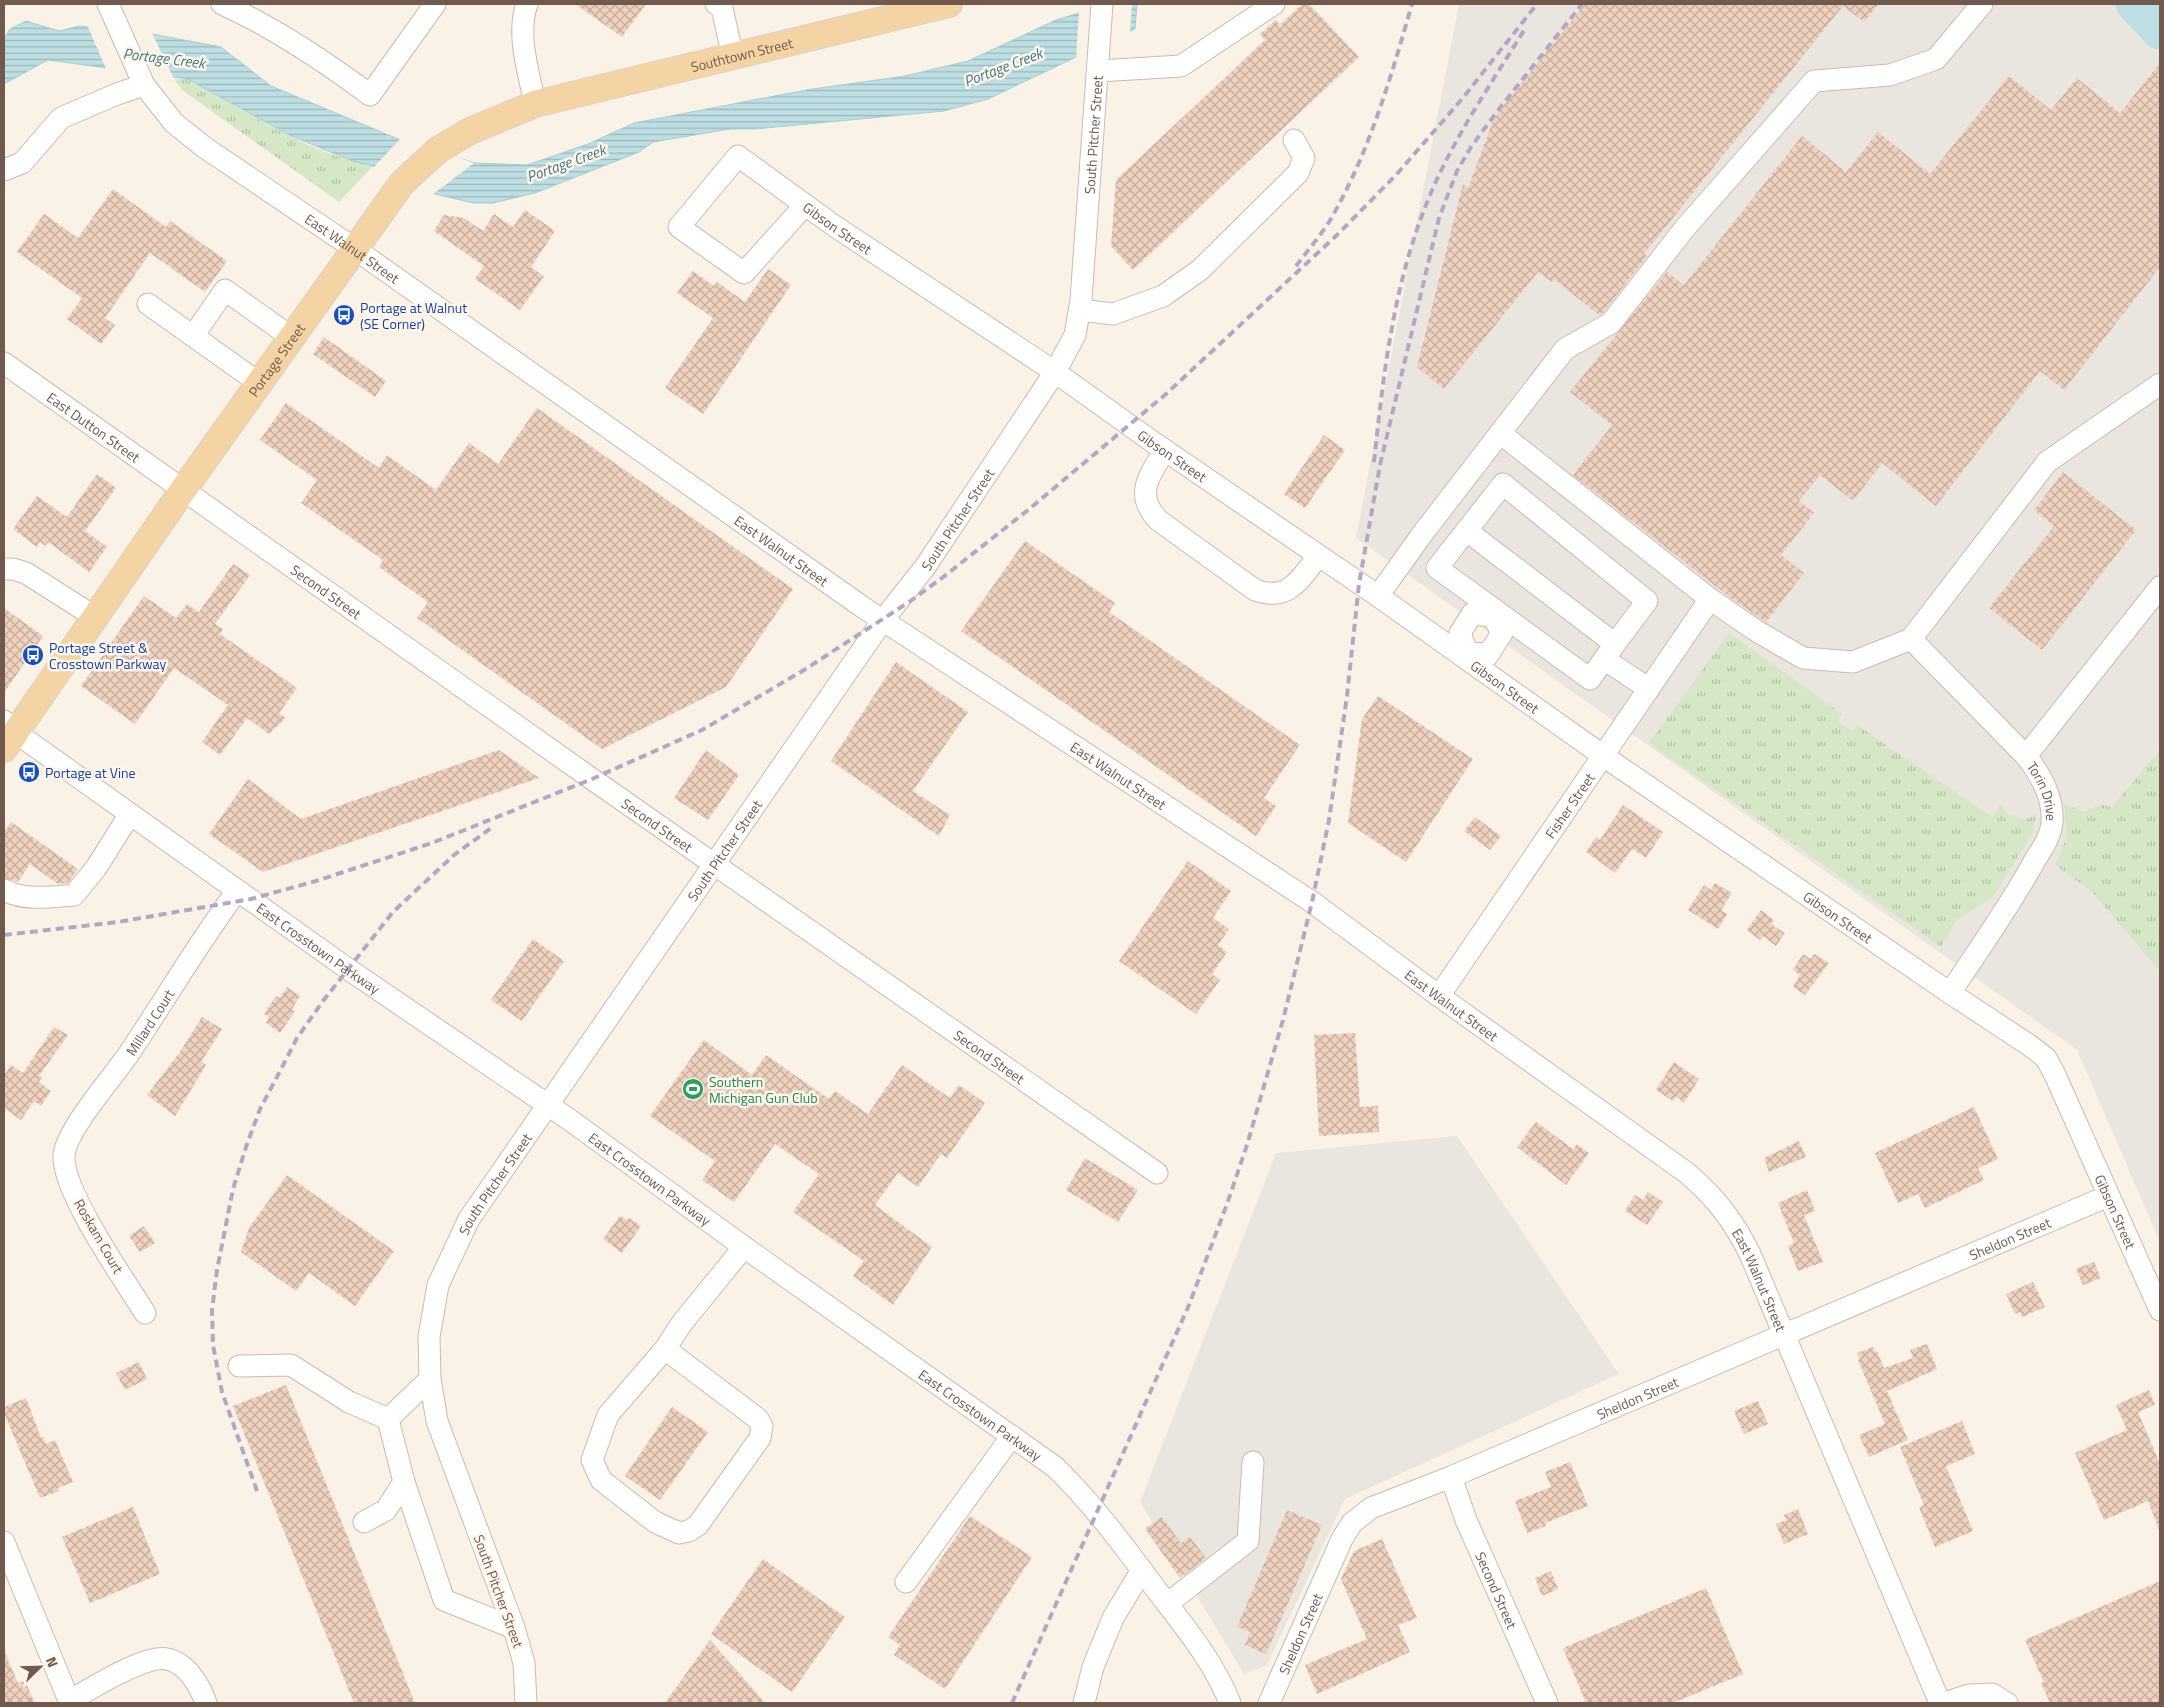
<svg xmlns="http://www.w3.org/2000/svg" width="2164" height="1707" font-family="'Titillium Web',sans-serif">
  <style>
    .industrial { fill: #ebe5e0 }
    .grass { fill: url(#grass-tufts) }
    .water { fill: url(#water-rules); stroke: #a4ced4 }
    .pier { fill: #fbf2e7 }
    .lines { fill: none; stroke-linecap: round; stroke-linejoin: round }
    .river { stroke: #bddee3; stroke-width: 35 }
    .building { fill: url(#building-cross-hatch) }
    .minor-casing { stroke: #ccbaae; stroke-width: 23 }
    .major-casing { stroke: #d8d1cd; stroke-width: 28 }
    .minor { stroke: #fff; stroke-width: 21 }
    .major { stroke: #f4d4a4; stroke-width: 26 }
    .rail { stroke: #b5a6c4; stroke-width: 4; stroke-dasharray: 8 5; stroke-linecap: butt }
    .labels { text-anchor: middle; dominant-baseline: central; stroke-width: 5; stroke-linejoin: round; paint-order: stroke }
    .street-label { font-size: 14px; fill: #72594d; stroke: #fef6ed }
    .transit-label { font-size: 14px; fill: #164399; stroke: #fef6ed; text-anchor: start }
    .leisure-label { font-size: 14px; fill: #27864d; stroke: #fef6ed; text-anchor: start }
    .water-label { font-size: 15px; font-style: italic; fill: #45767d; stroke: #fef6ed }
  </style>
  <defs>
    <pattern id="grass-tufts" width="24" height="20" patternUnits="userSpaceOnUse" patternTransform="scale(1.25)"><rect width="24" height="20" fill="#d5e7c6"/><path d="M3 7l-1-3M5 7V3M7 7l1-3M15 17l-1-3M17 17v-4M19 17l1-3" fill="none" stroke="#b1bea3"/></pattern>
    <pattern id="water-rules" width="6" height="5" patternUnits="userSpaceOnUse" patternTransform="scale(1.25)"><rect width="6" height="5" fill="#bddee3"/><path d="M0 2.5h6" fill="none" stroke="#9eb7ba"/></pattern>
    <pattern id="building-cross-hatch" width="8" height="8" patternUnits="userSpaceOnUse" patternTransform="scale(1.25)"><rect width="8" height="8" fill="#eed1c0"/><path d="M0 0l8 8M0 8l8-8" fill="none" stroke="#c5ad9e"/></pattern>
  </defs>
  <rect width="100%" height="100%" fill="#fbf2e7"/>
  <g class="industrial">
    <polygon points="1459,4 2160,4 2160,1242 2077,1050 1356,538"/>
    <polygon points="1457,1136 1619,1374 1345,1499 1267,1665 1244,1674 1140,1502 1276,1153"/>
  </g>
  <g class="grass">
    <path d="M174,79H188C247,111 306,153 373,166L339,202L182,90Z"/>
    <polygon points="1729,633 1842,714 1838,721 1853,731 1857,725 1992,817 2001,804 2007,814 2025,820 2036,815 2032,834 1993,897 1957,920 1941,947 1649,743"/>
    <polygon points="2160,750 2160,971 2091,891 2055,865 2067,837 2064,804 2085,812 2100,804 2112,807"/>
  </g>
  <polygon class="water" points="1098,4 1137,4 1135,29 988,99 944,111 755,129 730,129 653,142 639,152 535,193 493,203 473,203 435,194 373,166 352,161 287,134 188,79 48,60 4,84 4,39 10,29 26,21 59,31 79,26 152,34 221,47 271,86 398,139 475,163 527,165 588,144 634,123 806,90 905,76 968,61 1056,20 1079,13"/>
  <g class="pier">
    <polygon points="1093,4 1132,4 1130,33 1076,59 1079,11"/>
    <polygon points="87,25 152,33 174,79 107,71"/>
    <polygon points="402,137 416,142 474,163 432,195 373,168"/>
  </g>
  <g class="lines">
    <polyline class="river" points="2133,4 2160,32"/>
  </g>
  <g class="building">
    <polygon points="575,4 646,4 622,37"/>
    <polygon points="1302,4 1309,4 1359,57 1133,270 1111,246 1116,180 1265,40 1260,34 1276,20 1280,25"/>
    <polygon points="1585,4 1879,4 1864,22 1843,6 1644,254 1647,256 1603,313 1599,315 1555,280 1552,282 1538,272 1444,389 1417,367 1463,184 1468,189 1494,118"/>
    <polygon points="2160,63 2160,267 2064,390 2040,371 1936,506 1882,463 1853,501 1820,475 1799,501 1814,513 1781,555 1804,573 1766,622 1732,599 1573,475 1612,425 1570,392 1667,272 1684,285 1802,136 1846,172 1878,132 1930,174 2009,76 2051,110 2077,78 2120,113"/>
    <polygon points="113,189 166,227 170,221 227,261 205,292 150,253 105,318 115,325 101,344 67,319 82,298 17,252 44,214 78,238"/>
    <polygon points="525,210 555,231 531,267 544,276 520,310 475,279 484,266 434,231 444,215 464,218 483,231 494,214 513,227"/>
    <polygon points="768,269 791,285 703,414 665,388 713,318 677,293 693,271 714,286 717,282 745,302"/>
    <polygon points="324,337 386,381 375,397 313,354"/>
    <polygon points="286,403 379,468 387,455 436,490 469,443 498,464 537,408 793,589 726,687 602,749 417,618 428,602 379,567 383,560 301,503 317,480 260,440"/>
    <polygon points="1324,435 1345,450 1305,508 1284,494"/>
    <polygon points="2063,472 2136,530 2042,650 1989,608 2054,526 2034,510"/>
    <polygon points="97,474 116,488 85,531 107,547 89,572 48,542 45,546 40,542 37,547 13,529 37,496 67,517"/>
    <polygon points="1025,541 1115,603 1109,612 1300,745 1264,798 1276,806 1256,836 961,631"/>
    <polygon points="233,564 250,575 215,624 223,629 220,634 297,688 279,713 286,718 269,734 247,718 220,755 202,742 228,705 174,668 135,724 81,686 144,596 176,618 187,604 199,612"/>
    <polygon points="4,608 43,636 4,693"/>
    <polygon points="896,662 968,712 913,791 950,815 939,836 831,761"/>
    <polygon points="1378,696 1473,759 1406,862 1348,823 1362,719"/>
    <polygon points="499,750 539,778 263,872 209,834 248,779 301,819"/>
    <polygon points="706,750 739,775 708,820 674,798"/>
    <polygon points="1623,805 1663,832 1646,858 1632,849 1615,873 1586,852 1596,837 1600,840"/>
    <polygon points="1475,817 1501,836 1490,850 1464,831"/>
    <polygon points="11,822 78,869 68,883 58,884 30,864 18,882 4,878 4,832"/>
    <polygon points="1188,861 1231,891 1213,918 1229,929 1218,945 1227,952 1212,974 1220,980 1196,1014 1119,961"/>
    <polygon points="1715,883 1732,893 1721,910 1727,914 1718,929 1688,910 1704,885 1711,890"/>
    <polygon points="1761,910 1774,920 1771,924 1785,933 1776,946 1763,936 1760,940 1747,930"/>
    <polygon points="533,939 564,961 522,1021 491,1000"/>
    <polygon points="1803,954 1811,959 1814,954 1829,963 1805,995 1793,987 1800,975 1793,970"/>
    <polygon points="287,987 300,996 292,1009 295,1011 280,1033 266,1023 269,1017 264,1014 276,996 280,998"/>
    <polygon points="202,1017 222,1029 201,1062 206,1065 175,1116 147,1095 180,1052"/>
    <polygon points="54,1027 68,1035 39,1076 42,1077 39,1082 51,1091 41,1106 34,1101 21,1120 4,1108 4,1075 11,1065 23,1073"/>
    <polygon points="1355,1033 1360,1107 1378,1106 1379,1132 1319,1136 1314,1035"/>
    <polygon points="704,1040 752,1075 766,1055 829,1099 835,1091 868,1114 902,1065 950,1098 959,1085 985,1103 947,1158 941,1154 918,1187 898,1173 875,1205 932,1247 893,1305 853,1276 864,1261 793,1212 819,1174 775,1144 734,1202 702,1180 715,1161 650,1116"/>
    <polygon points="1674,1062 1699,1079 1684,1103 1676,1096 1673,1101 1656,1090"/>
    <polygon points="1974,1107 1998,1159 1978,1168 1984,1180 1925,1208 1918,1194 1898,1203 1875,1153"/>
    <polygon points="1536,1122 1573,1149 1577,1144 1589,1153 1566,1185 1517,1147"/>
    <polygon points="1799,1141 1806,1157 1769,1172 1764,1158"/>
    <polygon points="1085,1158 1138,1190 1118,1222 1066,1190"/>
    <polygon points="287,1175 394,1251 355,1306 309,1273 296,1291 241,1252 249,1228"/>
    <polygon points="1807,1190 1815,1211 1804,1215 1823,1262 1798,1271 1788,1246 1794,1243 1778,1203"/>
    <polygon points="1648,1192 1663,1202 1647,1225 1625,1211 1635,1195 1643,1200"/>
    <polygon points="620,1216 627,1220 629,1218 641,1226 622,1253 603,1239"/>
    <polygon points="144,1226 155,1243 140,1252 129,1236"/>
    <polygon points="2094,1262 2101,1278 2083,1285 2076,1269"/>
    <polygon points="2033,1282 2045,1307 2022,1317 2020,1312 2015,1314 2006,1294"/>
    <polygon points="1927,1344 1937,1369 1887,1391 1908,1440 1869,1457 1859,1435 1885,1424 1858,1360 1860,1359 1857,1353 1873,1347 1875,1352 1877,1351 1884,1368 1913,1358 1910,1350"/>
    <polygon points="139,1362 147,1379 125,1390 116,1373"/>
    <polygon points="286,1385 415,1703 354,1703 233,1406"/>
    <polygon points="2149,1390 2155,1405 2138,1412 2160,1464 2159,1530 2148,1501 2104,1520 2075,1453 2127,1430 2116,1405"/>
    <polygon points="26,1398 41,1438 43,1437 46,1444 55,1440 73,1482 58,1488 59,1491 40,1498 4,1413 4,1407"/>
    <polygon points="1758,1401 1768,1424 1744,1434 1734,1411"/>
    <polygon points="672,1407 708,1432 660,1500 625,1476"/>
    <polygon points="1962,1421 1975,1454 1946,1466 1973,1531 1935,1547 1919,1507 1924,1505 1900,1447"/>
    <polygon points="1570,1462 1588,1506 1545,1523 1546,1526 1527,1533 1515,1501 1551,1487 1545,1472"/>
    <polygon points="133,1507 160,1574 90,1603 62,1537"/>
    <polygon points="1798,1509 1808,1534 1784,1544 1776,1524 1786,1520 1784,1515"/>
    <polygon points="1287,1510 1322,1525 1266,1654 1245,1645 1250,1632 1237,1627"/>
    <polygon points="970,1516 1032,1557 945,1689 894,1655 900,1645 888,1637"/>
    <polygon points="1162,1517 1181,1543 1190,1537 1206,1558 1180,1578 1145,1529"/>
    <polygon points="1382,1539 1417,1618 1398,1625 1410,1652 1317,1694 1305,1665 1367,1639 1341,1579 1354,1551"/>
    <polygon points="763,1559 845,1617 792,1692 711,1634"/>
    <polygon points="1551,1571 1558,1589 1542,1596 1535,1578"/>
    <polygon points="2160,1581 2160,1703 2050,1703 2041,1683 2044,1682 2025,1640"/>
    <polygon points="1706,1588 1743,1674 1673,1703 1586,1703 1563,1648"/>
    <polygon points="710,1640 765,1703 665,1703"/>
    <polygon points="4,1651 18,1683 25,1681 35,1703 4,1703"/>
  </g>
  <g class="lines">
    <g class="minor-casing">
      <g id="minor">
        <path id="s1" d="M108,4L144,85L174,123L204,147L355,249L861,606L1312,902L1439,996L1687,1173C1716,1198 1733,1220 1750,1254L1940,1703"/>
        <path d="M222,4C275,28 323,60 370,95L435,4"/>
        <path d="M527,4C516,34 529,73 535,104"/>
        <polyline points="716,4 722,8 733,57"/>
        <polyline points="1099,71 1181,66 1274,4"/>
        <polyline points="4,170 22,163 61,118 117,94 144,85"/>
        <path id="s2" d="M805,205L744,273L679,227L738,156L833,225L1055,372L1150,440L1378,596L1602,755L1950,993L2029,1045L2046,1058L2055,1075L2160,1310"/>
        <polyline points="148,304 259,383"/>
        <polyline points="1080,310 1113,314 1163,296 1200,270 1298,173 1304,158 1294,140"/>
        <polyline points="193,336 225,290 291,337"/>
        <path id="s3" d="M4,363L592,779L1157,1173"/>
        <path d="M1165,450C1149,476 1134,494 1158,520L1255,590C1288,602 1300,580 1318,556"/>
        <polyline points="1467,531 1615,644 1647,601 1503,484 1437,568 1590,679 1615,644"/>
        <polyline points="4,569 13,569 26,573 95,617"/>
        <polyline points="1378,596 1423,533 1565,349 1611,323 1685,228 1814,81 1890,75 1936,59 1982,4"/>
        <polyline points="1710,599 1755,630 1803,658 1853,662 1911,639 2047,462 2160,384"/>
        <path id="s4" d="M1911,639L2026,756C2040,774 2054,797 2052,822C2051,836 2042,849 2035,860C2010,906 1979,949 1950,993"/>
        <polyline points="1467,652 1488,655 1502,633 1493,616"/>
        <polyline points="1467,652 1460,633 1472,614 1493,616"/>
        <polyline points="1604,659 1649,689"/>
        <path id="s5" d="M4,721L15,732L348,969L570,1120L744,1247L1055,1467C1093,1504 1124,1546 1155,1588C1183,1625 1213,1660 1230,1703"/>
        <polyline points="2026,756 2160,587"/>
        <path d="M4,890C24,901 52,897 74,895L96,868L130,814"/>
        <path id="s6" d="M1439,996L1710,599L1500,433"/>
        <path id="s7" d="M145,1313C125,1281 62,1191 64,1156C65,1131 113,1077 128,1055C165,1000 198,943 237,891"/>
        <polyline points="665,1349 608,1415 592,1460 601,1480 655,1522 679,1533 689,1531 698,1525 760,1438 762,1426 758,1419 665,1349 682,1323 744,1247"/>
        <polyline points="239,1366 291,1365 349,1402 388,1419"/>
        <polyline points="430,1379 388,1419 404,1482 444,1600 514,1628"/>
        <path id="s8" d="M1451,1477L1466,1520L1547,1703"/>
        <polyline points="364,1522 386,1510 404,1482"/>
        <polyline points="4,1542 70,1703"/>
        <polyline points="906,1582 1012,1436"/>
        <polyline points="1167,1604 1248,1541 1253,1462"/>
        <path d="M69,1701C89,1690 145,1654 167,1659C187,1663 200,1686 206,1703"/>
        <path id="s9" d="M526,1703L524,1663L514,1628L437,1421L430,1379L429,1337L438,1285L469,1219L883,620L925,567L1055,372L1075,335L1081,300L1102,4"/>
        <polyline points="1084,1703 1093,1667 1113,1618 1142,1570"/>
        <path id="s10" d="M1269,1703L1342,1539L1352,1523L1371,1508L1451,1477L2108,1196"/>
        <polyline points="1945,1703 1969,1695 1992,1694 2007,1703"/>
      </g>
    </g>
    <g class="major-casing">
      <g id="major">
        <path id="s11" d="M4,749L183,490L402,183L438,150L470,131L535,104L949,4"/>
      </g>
    </g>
    <use href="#minor" class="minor"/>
    <use href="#major" class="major"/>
    <g class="rail">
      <path d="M1296,266C1308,250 1322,234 1332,217C1370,150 1391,77 1412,4"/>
      <path d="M1374,462C1383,377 1393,290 1424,210C1449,144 1490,86 1526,27"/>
      <polyline points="4,935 118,922 251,899 316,881 432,843 592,779 702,730 804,670 909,602 942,578 1028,510 1166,394 1337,235 1396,175 1462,99 1537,4"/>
      <polyline points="257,1491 222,1392 213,1345 212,1310 217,1270 233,1189 246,1147 260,1109 278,1075 297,1038 323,1001 393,912 454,855 494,826"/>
      <polyline points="1012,1703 1189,1305 1227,1204 1247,1145 1283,1020 1312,902 1329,820 1347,696 1359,584 1380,465 1439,218 1457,171 1471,147 1496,113 1582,4"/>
    </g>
  </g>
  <defs>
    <g id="bus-disc" transform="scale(1.125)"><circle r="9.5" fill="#1a4fb4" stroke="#fef6ed"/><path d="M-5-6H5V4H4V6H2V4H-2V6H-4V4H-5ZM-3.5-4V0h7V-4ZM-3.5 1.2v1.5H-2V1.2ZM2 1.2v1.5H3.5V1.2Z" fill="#fff"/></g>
    <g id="stadium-disc" transform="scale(1.125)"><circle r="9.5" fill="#2e9e5b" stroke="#fef6ed"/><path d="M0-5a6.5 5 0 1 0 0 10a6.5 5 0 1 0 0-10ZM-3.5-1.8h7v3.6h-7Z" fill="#fff"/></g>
  </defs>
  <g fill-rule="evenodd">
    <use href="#bus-disc" x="344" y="315"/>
    <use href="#bus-disc" x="33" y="655"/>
    <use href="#bus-disc" x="29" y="772"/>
    <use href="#stadium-disc" x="693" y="1089"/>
  </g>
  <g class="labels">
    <g class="street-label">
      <text stroke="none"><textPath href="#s11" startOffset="1061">Southtown Street</textPath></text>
      <text stroke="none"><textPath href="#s9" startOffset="1781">South Pitcher Street</textPath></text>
      <text stroke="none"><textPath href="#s2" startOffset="386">Gibson Street</textPath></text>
      <text stroke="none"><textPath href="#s1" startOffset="355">East Walnut Street</textPath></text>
      <text stroke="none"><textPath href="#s11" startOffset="475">Portage Street</textPath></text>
      <text stroke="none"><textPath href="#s3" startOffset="110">East Dutton Street</textPath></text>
      <text stroke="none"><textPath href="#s2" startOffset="791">Gibson Street</textPath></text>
      <text stroke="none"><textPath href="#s9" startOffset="1361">South Pitcher Street</textPath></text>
      <text stroke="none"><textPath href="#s1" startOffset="880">East Walnut Street</textPath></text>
      <text stroke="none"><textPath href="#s3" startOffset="395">Second Street</textPath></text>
      <text stroke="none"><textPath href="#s2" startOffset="1196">Gibson Street</textPath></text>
      <text stroke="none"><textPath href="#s1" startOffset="1285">East Walnut Street</textPath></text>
      <text stroke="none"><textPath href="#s4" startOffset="204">Torin Drive</textPath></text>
      <text stroke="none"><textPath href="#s6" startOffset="231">Fisher Street</textPath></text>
      <text stroke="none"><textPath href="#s3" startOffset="800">Second Street</textPath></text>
      <text stroke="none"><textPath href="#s9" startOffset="956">South Pitcher Street</textPath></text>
      <text stroke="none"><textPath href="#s2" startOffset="1601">Gibson Street</textPath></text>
      <text stroke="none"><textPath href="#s5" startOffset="388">East Crosstown Parkway</textPath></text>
      <text stroke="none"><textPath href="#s1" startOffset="1690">East Walnut Street</textPath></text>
      <text stroke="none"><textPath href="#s7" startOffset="338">Millard Court</textPath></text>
      <text stroke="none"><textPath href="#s3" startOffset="1205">Second Street</textPath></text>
      <text stroke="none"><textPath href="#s5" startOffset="792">East Crosstown Parkway</textPath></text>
      <text stroke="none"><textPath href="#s9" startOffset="551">South Pitcher Street</textPath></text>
      <text stroke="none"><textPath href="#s2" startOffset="2021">Gibson Street</textPath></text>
      <text transform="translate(99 1236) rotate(60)">Roskam Court</text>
      <text stroke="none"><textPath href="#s10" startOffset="916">Sheldon Street</textPath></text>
      <text stroke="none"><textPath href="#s1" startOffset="2110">East Walnut Street</textPath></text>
      <text stroke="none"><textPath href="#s10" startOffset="511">Sheldon Street</textPath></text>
      <text stroke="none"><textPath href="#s5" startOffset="1198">East Crosstown Parkway</textPath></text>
      <text transform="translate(499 1591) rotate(70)">South Pitcher Street</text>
      <text stroke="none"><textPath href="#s8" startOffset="122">Second Street</textPath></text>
      <text stroke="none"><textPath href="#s10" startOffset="76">Sheldon Street</textPath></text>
    </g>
    <g class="transit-label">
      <text x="360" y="307">Portage at Walnut<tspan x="360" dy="16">(SE Corner)</tspan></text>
      <text x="49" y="647">Portage Street &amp;<tspan x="49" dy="16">Crosstown Parkway</tspan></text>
      <text x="45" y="772">Portage at Vine</text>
    </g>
    <g class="leisure-label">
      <text x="709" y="1081">Southern<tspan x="709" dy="16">Michigan Gun Club</tspan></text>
    </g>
    <g class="water-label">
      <text transform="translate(164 58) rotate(7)">Portage Creek</text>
      <text transform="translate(1003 67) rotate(-21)">Portage Creek</text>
      <text transform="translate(566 163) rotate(-20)">Portage Creek</text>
    </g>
  </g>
  <rect width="2164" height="1707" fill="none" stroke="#72594d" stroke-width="10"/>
  <g transform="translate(40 1667) rotate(67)" stroke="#fef6ed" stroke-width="4" paint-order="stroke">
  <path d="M0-4L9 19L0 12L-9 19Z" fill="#72594d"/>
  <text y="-8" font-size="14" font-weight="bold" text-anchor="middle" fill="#72594d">N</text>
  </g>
</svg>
